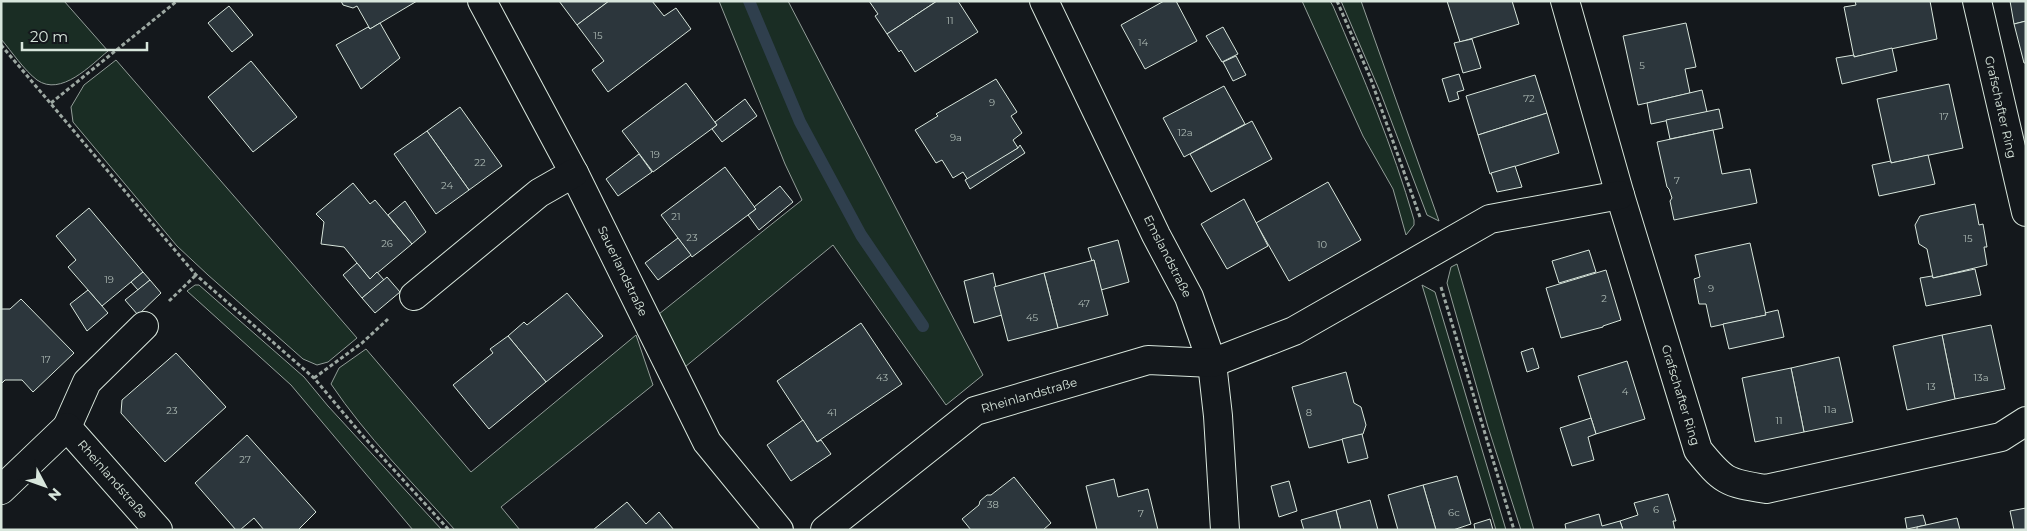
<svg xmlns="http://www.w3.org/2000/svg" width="2027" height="531" font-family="Montserrat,sans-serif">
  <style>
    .green { fill: #1a2d24; stroke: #939e99 }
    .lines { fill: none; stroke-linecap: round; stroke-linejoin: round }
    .stream { stroke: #2f3f4d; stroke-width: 12 }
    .building { fill: #2c363c; stroke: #d8e6dc }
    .street-casing { stroke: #d8e6dc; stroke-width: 30 }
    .path { stroke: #9da8a2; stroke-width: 3; stroke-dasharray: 4 2.5; stroke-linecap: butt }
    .street { stroke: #14181c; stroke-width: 28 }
    .labels { text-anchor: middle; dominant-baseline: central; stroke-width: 4; stroke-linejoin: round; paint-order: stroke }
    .number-label { font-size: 10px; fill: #adbab4 }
    .street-label { font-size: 12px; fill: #d8e6dc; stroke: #14181c }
  </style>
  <rect width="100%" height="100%" fill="#14181c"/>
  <g class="green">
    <path d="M1,1H64L108,51C91,65 61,97 37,80C24,70 12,52 1,39Z"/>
    <polygon points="719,1 788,1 983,375 946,405 833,245 685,367 659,314 802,200 785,164"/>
    <path d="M1302,1H1330L1333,6C1363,76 1393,147 1414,220V225L1406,235L1393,189L1363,136Z"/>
    <polygon points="1341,1 1361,1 1439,221 1427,215 1381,94"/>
    <polygon points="116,60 357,338 328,362 317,365 303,359 208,275 177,246 73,122 71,107 84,85"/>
    <polygon points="1457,264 1534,530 1521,530 1488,427 1447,283 1451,267"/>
    <polygon points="195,285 199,285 304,377 328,406 442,530 413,530 291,385 187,291"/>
    <polygon points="1422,285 1435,292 1506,530 1496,530"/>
    <path d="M636,335L653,385L501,507L520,530H455C412,482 366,436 331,384L339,368L366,349L471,472Z"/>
  </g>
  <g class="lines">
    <polyline class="stream" points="749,1 800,122 861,235 923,326"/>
  </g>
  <g class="building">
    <polygon points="341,1 417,1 370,29 357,6 353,8 343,5"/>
    <polygon points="559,1 609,1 577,25"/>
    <polygon points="609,1 652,1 664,16 676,8 691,29 608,92 592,70 604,61 577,25"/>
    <polygon points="869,1 937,1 887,34 875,16 878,14"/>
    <polygon points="937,1 958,1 978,32 915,72 901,50 899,52 887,34"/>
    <polygon points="1164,1 1176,1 1197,41 1145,69 1121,25"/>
    <polygon points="1447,1 1512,1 1519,24 1460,42"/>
    <polygon points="1855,1 1930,1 1937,39 1854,57 1844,7 1856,5"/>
    <polygon points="2010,1 2026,1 2026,21 2014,24"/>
    <polygon points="229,6 253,35 232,52 208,23"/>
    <polygon points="2026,21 2026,63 2024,63 2014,24"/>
    <polygon points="380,23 400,58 361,89 336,45 368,27 370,29"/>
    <polygon points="1686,23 1696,67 1685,69 1690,93 1638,105 1623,36"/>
    <polygon points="1223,27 1238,54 1222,62 1206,36"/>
    <polygon points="1472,39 1481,68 1463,73 1454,43"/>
    <polygon points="1892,48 1897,71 1842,84 1836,58 1854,55 1854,57"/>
    <polygon points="1236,56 1246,75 1233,81 1223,62"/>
    <polygon points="251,61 297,117 253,152 208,97"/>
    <polygon points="1459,74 1464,90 1457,92 1459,99 1449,102 1442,79"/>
    <polygon points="1535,75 1547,113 1478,135 1466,96"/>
    <polygon points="996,79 1017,112 1011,116 1022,133 1013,140 1018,148 968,180 963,172 953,178 942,160 936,163 915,130 938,116 936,114"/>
    <polygon points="686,83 717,125 653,172 622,131"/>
    <polygon points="1949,84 1963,148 1891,163 1877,99"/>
    <polygon points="1224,86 1245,124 1184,157 1163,118"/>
    <polygon points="1702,90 1707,112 1651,124 1647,103"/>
    <polygon points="745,99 757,116 722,142 712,129 717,125 715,122"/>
    <polygon points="460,107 502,166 469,190 427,131"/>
    <polygon points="1719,109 1723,128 1670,139 1666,120"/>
    <polygon points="1547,113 1559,153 1490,174 1478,135"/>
    <polygon points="1252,121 1272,159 1211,192 1190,154"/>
    <polygon points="1713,130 1722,174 1750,169 1757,203 1674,220 1670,201 1672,198 1669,189 1667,187 1657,142"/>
    <polygon points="427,131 469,190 436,214 394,154"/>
    <polygon points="1020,145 1025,153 970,189 965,180 1018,148"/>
    <polygon points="639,154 652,172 618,196 606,179"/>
    <polygon points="1928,155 1935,184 1879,196 1872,165 1891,161 1891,163"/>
    <polygon points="1515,166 1522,187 1497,192 1491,173"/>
    <polygon points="725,167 756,209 692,257 661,215"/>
    <polygon points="1328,182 1361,240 1289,281 1256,223"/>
    <polygon points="353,183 370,204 375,200 412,244 370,279 344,247 321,244 324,222 316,214"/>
    <polygon points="780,186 793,202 759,230 748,215 756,209 754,207"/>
    <polygon points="1244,199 1268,246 1227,269 1201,224"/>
    <polygon points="405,201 426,232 412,244 388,215"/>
    <polygon points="1975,204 1979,225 1983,224 1987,247 1984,247 1987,265 1933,278 1927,249 1919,244 1915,225 1920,216"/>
    <polygon points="89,208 143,272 102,306 68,267 76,260 56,236"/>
    <polygon points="678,238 691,255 658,280 645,263"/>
    <polygon points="1118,240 1129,282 1101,290 1094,260 1092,261 1088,248"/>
    <polygon points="1750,243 1766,315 1711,327 1706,304 1699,304 1694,279 1700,277 1695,255"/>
    <polygon points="1589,250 1596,272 1559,283 1552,261"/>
    <polygon points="1094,260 1108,315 1058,328 1044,273"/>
    <polygon points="357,263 370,279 377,272 384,280 362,298 343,275"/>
    <polygon points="1975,269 1981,295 1926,306 1920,278 1932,276 1933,278"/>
    <polygon points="1606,270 1621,320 1603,326 1603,327 1561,338 1546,288"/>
    <polygon points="143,272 150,280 138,290 131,282"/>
    <polygon points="993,273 1002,315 974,323 964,281"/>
    <polygon points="1044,273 1058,328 1008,341 994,287"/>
    <polygon points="387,277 400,292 375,313 362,298"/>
    <polygon points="150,280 161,293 138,315 125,300"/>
    <polygon points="88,290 108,313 87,331 70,304"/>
    <polygon points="567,293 603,336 546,382 508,336 524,322 527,325"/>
    <polygon points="21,299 74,353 33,392 22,380 5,380 1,384 1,309 10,309"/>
    <polygon points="1778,310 1784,337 1729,349 1723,324 1766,315 1765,313"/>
    <polygon points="861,323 902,384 817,442 777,381"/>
    <polygon points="1991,325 2005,389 1955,399 1942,335"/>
    <polygon points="1942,335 1955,399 1907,410 1893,346"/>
    <polygon points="508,336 546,382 489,429 453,385 493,353 490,349"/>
    <polygon points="1533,348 1539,368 1527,372 1521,352"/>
    <polygon points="176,353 226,407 165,462 121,413 122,400"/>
    <polygon points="1839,357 1853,422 1804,432 1791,368"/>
    <polygon points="1627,361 1645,419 1596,434 1578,376"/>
    <polygon points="1791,368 1804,432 1755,442 1742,378"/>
    <polygon points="1346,372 1354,403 1361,407 1366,425 1363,434 1309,448 1292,387"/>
    <polygon points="1591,418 1596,434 1588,437 1594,460 1572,466 1560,428"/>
    <polygon points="803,420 817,442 821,440 831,454 791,481 767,445"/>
    <polygon points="1362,434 1368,458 1348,463 1342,439"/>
    <polygon points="247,435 316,512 298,530 264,530 254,518 240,530 236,530 195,483"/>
    <polygon points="1457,476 1471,524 1453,530 1436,530 1423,485"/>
    <polygon points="1014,477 1051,523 1043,530 971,530 962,519 979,505 980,501 987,495 991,495"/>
    <polygon points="1114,479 1118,497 1148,489 1158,530 1097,530 1086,486"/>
    <polygon points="1289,481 1297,511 1279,517 1271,486"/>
    <polygon points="1423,485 1436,530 1398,530 1388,495"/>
    <polygon points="1668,494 1676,521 1673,521 1675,530 1623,530 1620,521 1638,515 1634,503"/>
    <polygon points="1370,500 1378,530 1341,530 1336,510"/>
    <polygon points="627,502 646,524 659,512 674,530 593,530"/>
    <polygon points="2026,508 2026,530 2014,530 2010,511"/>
    <polygon points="1336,510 1341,530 1304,530 1301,520"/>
    <polygon points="1599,514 1602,526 1620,521 1623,530 1566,530 1565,524"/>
    <polygon points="1923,515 1926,525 1907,529 1905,518"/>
    <polygon points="1957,518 1960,530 1917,530 1917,527"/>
    <polygon points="1490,519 1493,530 1475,530 1474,524"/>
  </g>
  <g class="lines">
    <g class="street-casing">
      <g id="street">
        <polyline points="482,1 574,173 707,442 779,530"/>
        <polyline points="1044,1 1156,235 1189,297 1212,363 1218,416 1225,530"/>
        <path d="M1565,1L1620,195L1698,450C1723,481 1726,483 1766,489L2001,437L2026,421"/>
        <polyline points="1977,1 2026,212"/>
        <polyline points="414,296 539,193 574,173"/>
        <polyline points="67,427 87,382 144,326"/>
        <polyline points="1,490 67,427 158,530"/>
        <polyline points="825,530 975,411 1148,360 1212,363 1294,331 1490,219 1620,195"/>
      </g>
    </g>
    <g class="path">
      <polyline points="1337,1 1370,77 1420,217"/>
      <polyline points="1,45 196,275 314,378 362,435 449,530"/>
      <polyline points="51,103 177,1"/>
      <polyline points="1441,287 1514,530"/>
      <polyline points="169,301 196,275"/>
      <polyline points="314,378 362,343 388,319"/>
    </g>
    <use href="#street" class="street"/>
  </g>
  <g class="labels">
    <g class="number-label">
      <text x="950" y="20">11</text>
      <text x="598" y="35">15</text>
      <text x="1143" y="42">14</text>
      <text x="1642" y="65">5</text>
      <text x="1529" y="98">72</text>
      <text x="992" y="102">9</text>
      <text x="1944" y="116">17</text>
      <text x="1185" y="132">12a</text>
      <text x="956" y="137">9a</text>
      <text x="655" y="154">19</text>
      <text x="480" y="162">22</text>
      <text x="1677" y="180">7</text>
      <text x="447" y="185">24</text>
      <text x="676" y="216">21</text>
      <text x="692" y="237">23</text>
      <text x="1968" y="238">15</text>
      <text x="387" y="243">26</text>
      <text x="1322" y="244">10</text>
      <text x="109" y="279">19</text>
      <text x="1711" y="288">9</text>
      <text x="1604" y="298">2</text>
      <text x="1084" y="303">47</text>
      <text x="1032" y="317">45</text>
      <text x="46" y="359">17</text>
      <text x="882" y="377">43</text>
      <text x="1981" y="377">13a</text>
      <text x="1931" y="386">13</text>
      <text x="1625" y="391">4</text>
      <text x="1830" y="409">11a</text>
      <text x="172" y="410">23</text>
      <text x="832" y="412">41</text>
      <text x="1309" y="412">8</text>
      <text x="1779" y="420">11</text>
      <text x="245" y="459">27</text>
      <text x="993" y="504">38</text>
      <text x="1656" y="509">6</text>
      <text x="1454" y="512">6c</text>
      <text x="1141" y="513">7</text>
    </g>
    <g class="street-label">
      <text transform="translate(2001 107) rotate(77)">Grafschafter Ring</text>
      <text transform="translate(1168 256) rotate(63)">Emslandstraße</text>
      <text transform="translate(623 271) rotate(64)">Sauerlandstraße</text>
      <text transform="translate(1029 395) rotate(-16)">Rheinlandstraße</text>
      <text transform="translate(1681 395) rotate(73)">Grafschafter Ring</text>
      <text transform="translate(113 479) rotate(49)">Rheinlandstraße</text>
    </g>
  </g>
  <rect width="2027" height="531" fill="none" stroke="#d8e6dc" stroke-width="5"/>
  <g transform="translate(45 486) rotate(131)" stroke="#14181c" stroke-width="4" paint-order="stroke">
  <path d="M0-4L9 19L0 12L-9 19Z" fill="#d8e6dc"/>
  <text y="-8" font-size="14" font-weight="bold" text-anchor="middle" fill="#d8e6dc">N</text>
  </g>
  <path d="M22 42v8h125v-8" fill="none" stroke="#d8e6dc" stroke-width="2.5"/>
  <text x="30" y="42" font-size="15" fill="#d8e6dc" stroke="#14181c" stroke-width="4" paint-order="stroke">20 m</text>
</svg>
